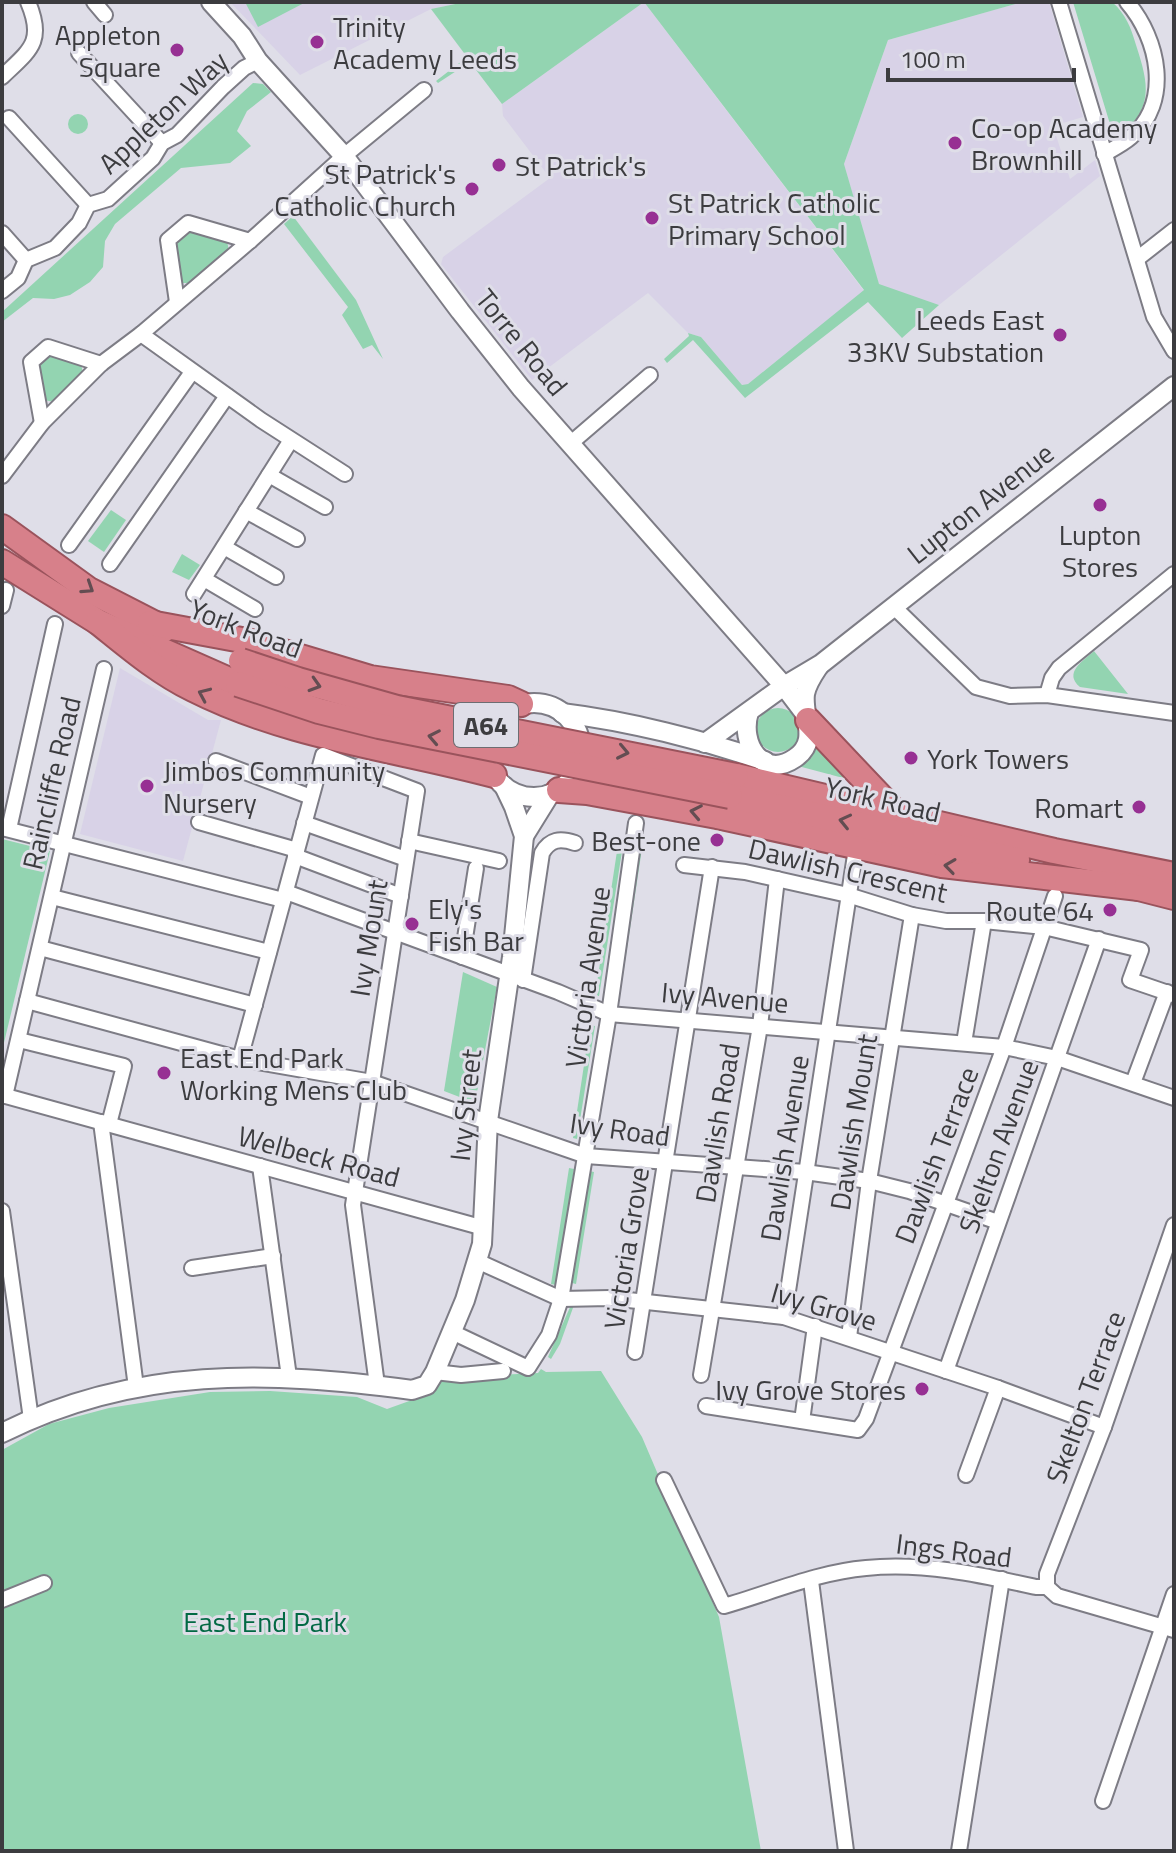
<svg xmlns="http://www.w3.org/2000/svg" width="1176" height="1853" font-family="'Titillium Web',sans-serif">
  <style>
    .education { fill: #d8d2e7 }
    .green { fill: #93d4b1 }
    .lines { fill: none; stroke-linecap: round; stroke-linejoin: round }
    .minor-casing { stroke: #7d7c85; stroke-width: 18 }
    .tertiary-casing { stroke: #7d7c85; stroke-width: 22 }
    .trunk-casing { stroke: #9a535c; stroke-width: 28 }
    .minor { stroke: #fff; stroke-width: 14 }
    .tertiary { stroke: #fff; stroke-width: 18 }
    .trunk { stroke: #d7808a; stroke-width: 24 }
    .trunk-bridge-casing { stroke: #9a535c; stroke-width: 28; stroke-linecap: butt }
    .trunk-bridge { stroke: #d7808a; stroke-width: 24 }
    .oneway { stroke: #634d52 }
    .poi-dot { fill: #973093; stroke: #dfdee8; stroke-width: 3 }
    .labels { text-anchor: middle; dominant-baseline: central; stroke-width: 6; stroke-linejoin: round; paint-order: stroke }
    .shield { fill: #dfdee8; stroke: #6d6d72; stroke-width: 2 }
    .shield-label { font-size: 26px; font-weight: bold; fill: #3c3c3f }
    .poi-label { font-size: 28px; fill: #3c3c3f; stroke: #dfdee8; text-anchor: start }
    .street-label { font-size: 28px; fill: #3c3c3f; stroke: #dfdee8 }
    .park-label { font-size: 28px; fill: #026944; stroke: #dfdee8 }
  </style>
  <rect width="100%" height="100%" fill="#dfdee8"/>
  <g class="education">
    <polygon points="230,2 465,2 431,9 300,75"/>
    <polygon points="644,2 864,291 748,384 742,385 701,337 688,333 648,293 532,380 441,264 443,257 550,178 503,116 502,104"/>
    <polygon points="1022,2 1049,2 1083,117 1053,126 1070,179 1095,160 1100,176 939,305 879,285 844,164 888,40"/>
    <polygon points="120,668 208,720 221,720 183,861 80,834"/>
  </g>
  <g class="green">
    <polygon points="245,2 306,2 258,27"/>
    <polygon points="465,2 1022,2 888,40 844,164 879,284 939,305 902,338 868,302 745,398 693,340 667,363 664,359 689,336 688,333 701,337 742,385 748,384 864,290 644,2 502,104 470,62 438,83 436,81 467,57 431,9"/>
    <path d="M1073,2H1112C1126,14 1131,28 1136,45C1149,85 1154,108 1119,136L1113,134Z"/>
    <polygon points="253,83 263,84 271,92 247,111 237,131 251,146 230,163 181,168 115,224 105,241 103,267 90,282 70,295 54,299 33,298 2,322 2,312"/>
    <circle cx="78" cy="124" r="10"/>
    <polygon points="293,216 356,300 383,359 372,345 363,349 342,315 348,307 284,224"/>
    <polygon points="192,230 227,241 229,251 191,283 181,283 176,244"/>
    <polygon points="50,355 81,364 83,373 54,402 44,400 38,367"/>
    <polygon points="111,510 126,520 104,552 88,541"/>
    <polygon points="182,554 200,565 189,580 172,572"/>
    <path d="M1094,651L1128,694L1080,687C1063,673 1083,661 1094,651Z"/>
    <circle cx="778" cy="730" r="22"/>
    <polygon points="819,744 841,769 840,774 862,783 798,766 811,758"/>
    <polygon points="640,834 644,835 619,1002 614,1001"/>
    <polygon points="619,838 624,839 599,996 595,996"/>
    <polygon points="2,839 50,851 2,1051"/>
    <polygon points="463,972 497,987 475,1103 444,1091"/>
    <polygon points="590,1025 595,1026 577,1139 573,1138"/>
    <polygon points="569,1168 574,1169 556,1285 551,1284"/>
    <polygon points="589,1171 594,1172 576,1284 572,1283"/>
    <polygon points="571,1305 574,1305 560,1344 551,1359 548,1357"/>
    <polygon points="541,1369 546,1372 601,1371 642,1437 719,1617 761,1851 2,1851 2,1450 49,1424 109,1408 210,1392 270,1391 357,1397 387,1409 426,1395 441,1378 538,1373"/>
  </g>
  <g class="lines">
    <g class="minor-casing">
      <g id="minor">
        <polyline points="94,2 105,15"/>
        <polyline points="1059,2 1154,317 1174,351"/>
        <polyline points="79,53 162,143"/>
        <path d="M2,77C30,50 45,42 28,2"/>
        <polyline points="9,118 88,205"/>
        <path d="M1104,154C1113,149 1123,144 1131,137C1172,102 1159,39 1127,2"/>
        <polyline points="2,233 26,260"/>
        <polyline points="1137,259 1174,230"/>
        <polyline points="2,291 18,278 26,260 55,248 79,223 88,205 108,199 153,158 162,143 177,135 223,87 244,68 258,61"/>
        <polyline points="177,302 168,240 188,223 250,241"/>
        <polyline points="141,334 261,420 345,474"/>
        <polyline points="42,423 31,362 48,347 101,364"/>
        <polyline points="571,443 650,375"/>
        <polyline points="269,475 325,507"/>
        <polyline points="2,476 42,423 101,364 141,334 250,241 344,156 424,90"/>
        <polyline points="246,511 297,539"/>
        <polyline points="69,545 192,372"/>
        <polyline points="224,547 276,577"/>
        <polyline points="110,564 227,396"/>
        <polyline points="204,579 255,609"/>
        <polyline points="194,594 291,440"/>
        <polyline points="2,606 6,590"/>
        <polyline points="894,607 976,687 1010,696 1047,695 1174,713"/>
        <polyline points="1047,695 1052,678 1059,668 1174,574"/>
        <polyline points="216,761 311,797"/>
        <polyline points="199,822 297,850"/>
        <polyline points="304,823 406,859"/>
        <polyline points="2,828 283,900"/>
        <polyline points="9,829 55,624"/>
        <polyline points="409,841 499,861"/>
        <polyline points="295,856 401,896"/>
        <polyline points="684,865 745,872 848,895 912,915 946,921 984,921 1044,927 1141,950 1130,980 1174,995"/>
        <polyline points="286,892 558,992 609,1014 1004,1047 1057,1058 1174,1098"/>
        <polyline points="52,897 269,952"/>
        <polyline points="40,948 255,1005"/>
        <polyline points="462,957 476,868"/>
        <path d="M523,980L542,853C550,839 560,838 575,843"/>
        <polyline points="27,1001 240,1059 372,1082 586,1156 805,1172 869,1181 909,1191 998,1222"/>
        <polyline points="19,1040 124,1066 109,1124"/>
        <polyline points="964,1043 984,921"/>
        <polyline points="240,1059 323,755 417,791 353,1205 377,1385"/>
        <polyline points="1133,1083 1167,992"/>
        <polyline points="2,1095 484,1228"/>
        <polyline points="5,1096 104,669"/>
        <polyline points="101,1122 136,1387"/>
        <polyline points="260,1166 289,1377"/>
        <polyline points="2,1211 31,1419"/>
        <polyline points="477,1261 561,1299 610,1298 784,1317 998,1388 1104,1427"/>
        <polyline points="192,1268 273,1256"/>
        <polyline points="784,1317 855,855 851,845"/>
        <polyline points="452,1332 528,1368 549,1335 561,1299 609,1014 636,823"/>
        <polyline points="849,1337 869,1181 912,915"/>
        <polyline points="635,1352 712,867"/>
        <polyline points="946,1371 1099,939"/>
        <polyline points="435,1372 461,1375 503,1371"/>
        <polyline points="701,1375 760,1026 777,879"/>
        <polyline points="706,1406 858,1430 866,1419 1004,1047 1055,896"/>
        <polyline points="802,1421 815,1326"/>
        <polyline points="966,1475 998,1388"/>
        <path d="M664,1480L724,1606C770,1593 818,1572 866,1568C923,1562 981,1575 1036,1587H1047L1057,1596L1174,1630"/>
        <polyline points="811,1581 846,1851"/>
        <polyline points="1047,1587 1047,1574 1104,1427 1174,1225"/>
        <polyline points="2,1600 44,1583"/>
        <polyline points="1103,1801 1174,1594"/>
        <polyline points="959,1851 1002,1579"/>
      </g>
    </g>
    <g class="tertiary-casing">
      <g id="tertiary">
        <polyline points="211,2 242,36 258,61 344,156 460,311 521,388 784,686 806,715"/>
        <circle cx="534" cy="750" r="47"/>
        <path d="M749,712C739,744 763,780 795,758C820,741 802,717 805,694C807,683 813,675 819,666"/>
        <path d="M562,713C628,721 703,740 765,761"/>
        <polyline points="705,743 784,686 821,664 1174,386"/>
        <polyline points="524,836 550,794"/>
        <path d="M2,1433C136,1366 268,1371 412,1390L427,1385L435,1372L465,1300L482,1244L488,1121L512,957L524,836L514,807L504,786"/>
      </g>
    </g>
    <g class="trunk-casing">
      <g id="trunk">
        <polyline points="2,527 89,590 165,629"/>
        <polyline points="2,562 98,622 238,684"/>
        <path d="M98,622C128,646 158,672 193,689C288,737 393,748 494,775"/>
        <polyline points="150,623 247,641 370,678 508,698 521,704"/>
        <polyline points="808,720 897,814"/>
        <polyline points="736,776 1054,851 1174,875"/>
        <polyline points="559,790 587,792 717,816 942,865 1139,888"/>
        <polyline points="730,796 1017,860"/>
        <polyline points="1127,885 1174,897"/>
      </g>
    </g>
    <use href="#minor" class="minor"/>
    <use href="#tertiary" class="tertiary"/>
    <use href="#trunk" class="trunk"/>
    <g class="trunk-bridge-casing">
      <g id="trunk-bridge">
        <polyline points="241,661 298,680 397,708 736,776"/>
        <polyline points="238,684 319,711 379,726 730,796"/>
      </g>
    </g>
    <use href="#trunk-bridge" class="trunk-bridge"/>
  </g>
  <defs><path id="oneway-chevron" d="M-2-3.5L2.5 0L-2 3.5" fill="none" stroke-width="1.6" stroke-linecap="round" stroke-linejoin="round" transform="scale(2)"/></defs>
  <g class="oneway">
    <use href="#oneway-chevron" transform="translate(88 588) rotate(33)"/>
    <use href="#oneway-chevron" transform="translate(315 685) rotate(17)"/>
    <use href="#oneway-chevron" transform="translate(204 694) rotate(-156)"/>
    <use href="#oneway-chevron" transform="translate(434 737) rotate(-169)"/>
    <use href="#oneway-chevron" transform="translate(623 752) rotate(12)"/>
    <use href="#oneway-chevron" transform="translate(696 812) rotate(-169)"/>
    <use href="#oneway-chevron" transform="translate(845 821) rotate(-167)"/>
    <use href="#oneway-chevron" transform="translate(950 866) rotate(-172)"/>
  </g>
  <g class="poi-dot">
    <circle cx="317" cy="42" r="8"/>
    <circle cx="177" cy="50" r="8"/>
    <circle cx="955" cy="143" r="8"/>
    <circle cx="499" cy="165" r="8"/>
    <circle cx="472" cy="189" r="8"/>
    <circle cx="652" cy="218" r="8"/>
    <circle cx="1060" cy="335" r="8"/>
    <circle cx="1100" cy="505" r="8"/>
    <circle cx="911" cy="758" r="8"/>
    <circle cx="147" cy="786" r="8"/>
    <circle cx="1139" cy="807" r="8"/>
    <circle cx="717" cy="840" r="8"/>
    <circle cx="1110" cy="910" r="8"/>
    <circle cx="412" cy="924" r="8"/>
    <circle cx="164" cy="1073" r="8"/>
    <circle cx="922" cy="1389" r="8"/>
  </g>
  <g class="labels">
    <rect class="shield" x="454" y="703" width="64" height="44" rx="6"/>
    <g class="shield-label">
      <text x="486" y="725">A64</text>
    </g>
    <g class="poi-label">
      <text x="333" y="26">Trinity<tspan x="333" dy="32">Academy Leeds</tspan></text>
      <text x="161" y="34" text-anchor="end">Appleton<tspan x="161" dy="32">Square</tspan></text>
      <text x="971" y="127">Co-op Academy<tspan x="971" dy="32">Brownhill</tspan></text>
      <text x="515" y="165">St Patrick's</text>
      <text x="456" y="173" text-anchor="end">St Patrick's<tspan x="456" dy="32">Catholic Church</tspan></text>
      <text x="668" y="202">St Patrick Catholic<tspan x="668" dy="32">Primary School</tspan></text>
      <text x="1044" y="319" text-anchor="end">Leeds East<tspan x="1044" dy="32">33KV Substation</tspan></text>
      <text x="1100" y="534" text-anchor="middle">Lupton<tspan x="1100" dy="32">Stores</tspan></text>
      <text x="927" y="758">York Towers</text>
      <text x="163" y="770">Jimbos Community<tspan x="163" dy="32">Nursery</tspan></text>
      <text x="1123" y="807" text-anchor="end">Romart</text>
      <text x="701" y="840" text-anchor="end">Best-one</text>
      <text x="428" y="908">Ely's<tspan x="428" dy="32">Fish Bar</tspan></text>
      <text x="1094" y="910" text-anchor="end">Route 64</text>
      <text x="180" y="1057">East End Park<tspan x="180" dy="32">Working Mens Club</tspan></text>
      <text x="906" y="1389" text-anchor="end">Ivy Grove Stores</text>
    </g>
    <g class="street-label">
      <text transform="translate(163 112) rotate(-43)">Appleton Way</text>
      <text transform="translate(522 342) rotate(51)">Torre Road</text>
      <text transform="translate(980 503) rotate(-38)">Lupton Avenue</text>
      <text transform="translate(246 628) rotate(21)">York Road</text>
      <text transform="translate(51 783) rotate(-77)">Raincliffe Road</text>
      <text transform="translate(883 799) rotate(13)">York Road</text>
      <text transform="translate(848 870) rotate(13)">Dawlish Crescent</text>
      <text transform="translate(368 938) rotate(-81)">Ivy Mount</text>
      <text transform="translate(587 977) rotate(-82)">Victoria Avenue</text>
      <text transform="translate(725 997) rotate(5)">Ivy Avenue</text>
      <text transform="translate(465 1105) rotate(-84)">Ivy Street</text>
      <text transform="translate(853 1122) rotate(-81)">Dawlish Mount</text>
      <text transform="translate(717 1123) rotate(-81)">Dawlish Road</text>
      <text transform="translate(620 1129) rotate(8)">Ivy Road</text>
      <text transform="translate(998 1146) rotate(-70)">Skelton Avenue</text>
      <text transform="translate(784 1148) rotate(-81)">Dawlish Avenue</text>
      <text transform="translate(936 1155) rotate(-69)">Dawlish Terrace</text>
      <text transform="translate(319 1156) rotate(15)">Welbeck Road</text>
      <text transform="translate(626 1248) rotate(-81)">Victoria Grove</text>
      <text transform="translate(824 1306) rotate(16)">Ivy Grove</text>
      <text transform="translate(1085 1397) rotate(-70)">Skelton Terrace</text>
      <text transform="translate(954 1550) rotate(7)">Ings Road</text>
    </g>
    <g class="park-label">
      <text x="265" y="1621">East End Park</text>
    </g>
  </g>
  <rect width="1176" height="1853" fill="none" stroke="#3c3c3f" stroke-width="8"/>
  <path d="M888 68v12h186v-12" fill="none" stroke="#3c3c3f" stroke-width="4"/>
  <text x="900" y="68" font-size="24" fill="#3c3c3f" stroke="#dfdee8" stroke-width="6" paint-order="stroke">100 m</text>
</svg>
